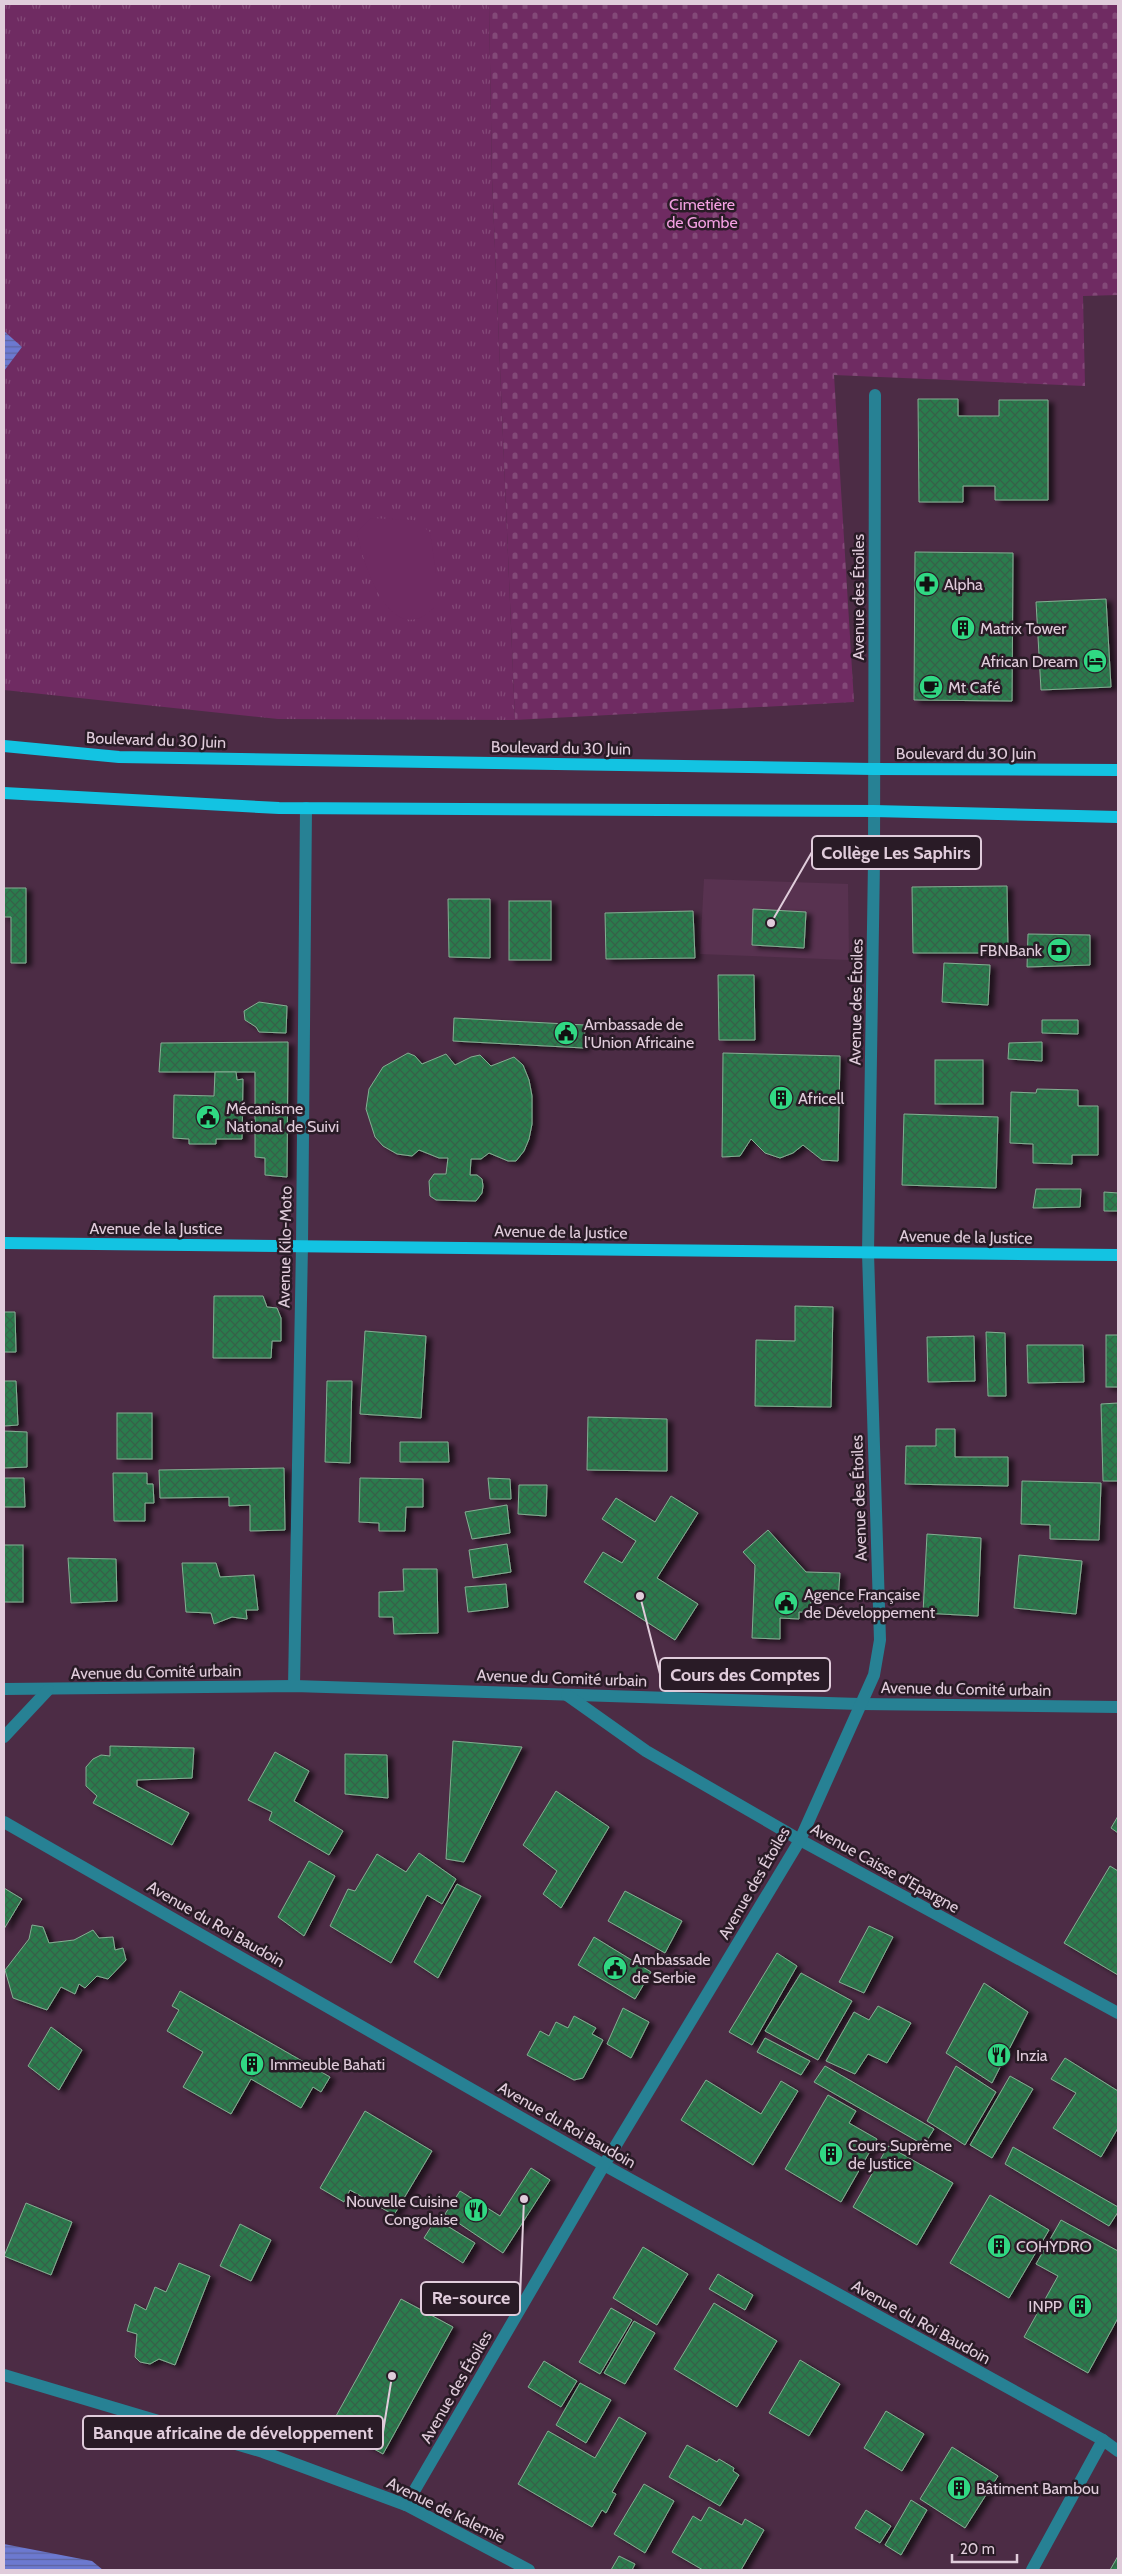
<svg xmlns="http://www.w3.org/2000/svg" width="1122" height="2574" font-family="Cabin,sans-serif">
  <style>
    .built { fill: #583250 }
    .grass { fill: url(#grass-tufts) }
    .cemetery { fill: url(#cemetery-stones) }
    .pitch { fill: #6f2b62 }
    .water { fill: url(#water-rules) }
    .building { fill: url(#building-cross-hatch); stroke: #84ae92; filter: url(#shadow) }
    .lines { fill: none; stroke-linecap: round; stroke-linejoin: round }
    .minor { stroke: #278194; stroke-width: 12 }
    .major { stroke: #13c3e2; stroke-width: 12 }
    .labels { text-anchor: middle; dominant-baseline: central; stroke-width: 5; stroke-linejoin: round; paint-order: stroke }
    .park-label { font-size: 16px; fill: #f4a0e2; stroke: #291b26 }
    .poi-label { font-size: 16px; fill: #e0ccdb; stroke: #291b26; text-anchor: start }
    .street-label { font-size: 16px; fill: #e0ccdb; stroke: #291b26 }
    .leader { fill: none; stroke: #e0ccdb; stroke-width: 2 }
    .callout-dot { fill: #e0ccdb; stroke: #291b26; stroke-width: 2 }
    .callout { fill: #291b26; stroke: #e0ccdb; stroke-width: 2 }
    .callout-label { font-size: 18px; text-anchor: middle; font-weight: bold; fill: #e0ccdb }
  </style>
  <defs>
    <pattern id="grass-tufts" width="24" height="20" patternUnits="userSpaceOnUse" patternTransform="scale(1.25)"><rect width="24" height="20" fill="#6f2b62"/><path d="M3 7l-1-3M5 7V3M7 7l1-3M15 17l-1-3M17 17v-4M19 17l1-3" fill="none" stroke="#834978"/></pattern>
    <pattern id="cemetery-stones" width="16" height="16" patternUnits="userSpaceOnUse" patternTransform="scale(1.25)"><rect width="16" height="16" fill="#6f2b62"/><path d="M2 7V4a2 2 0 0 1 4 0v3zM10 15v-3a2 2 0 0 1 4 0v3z" fill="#834978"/></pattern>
    <pattern id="water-rules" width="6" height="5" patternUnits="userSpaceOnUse" patternTransform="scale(1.25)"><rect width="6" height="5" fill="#6c79d0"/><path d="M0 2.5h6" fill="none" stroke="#5e649e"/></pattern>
    <pattern id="building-cross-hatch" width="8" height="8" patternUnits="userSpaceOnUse" patternTransform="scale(1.25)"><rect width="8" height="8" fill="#2b7b4e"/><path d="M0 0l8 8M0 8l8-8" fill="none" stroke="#356249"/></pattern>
    <filter id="shadow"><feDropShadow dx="5.5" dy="3" stdDeviation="2.5" flood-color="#0009"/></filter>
  </defs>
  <rect width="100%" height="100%" fill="#4c2c45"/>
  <polygon class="built" points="704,879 848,884 849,960 700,954"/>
  <polygon class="grass" points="4,4 489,4 492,178 515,720 278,719 4,690"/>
  <polygon class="cemetery" points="489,4 1118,4 1118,295 1083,296 1085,386 834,375 854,702 515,720 492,178"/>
  <path class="pitch" d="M371,518L414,520L430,532L436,573V605C392,655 363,565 357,532Z"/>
  <g class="water">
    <polygon points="4,331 22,347 4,371"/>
    <polygon points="4,2544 92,2561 103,2570 4,2570"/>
  </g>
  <g class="building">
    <polygon points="918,399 958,399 958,416 999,416 999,400 1048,400 1048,500 995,500 995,486 963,486 963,502 919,502"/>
    <polygon points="915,552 1013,553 1012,701 914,700"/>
    <polygon points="1106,599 1111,687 1041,690 1036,602"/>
    <polygon points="1007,886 1008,953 913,953 912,887"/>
    <polygon points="4,888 26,888 26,963 11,963 11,917 4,917"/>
    <polygon points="448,899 490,899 490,958 449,957"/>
    <rect x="509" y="901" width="42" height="59"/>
    <polygon points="753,909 806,912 804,948 752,945"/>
    <polygon points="693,911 695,958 606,959 605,913"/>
    <polygon points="1028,934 1090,935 1090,965 1027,967"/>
    <polygon points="944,963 990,965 988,1005 942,1002"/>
    <polygon points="718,975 754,975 755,1040 719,1040"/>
    <polygon points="259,1002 287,1006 286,1033 259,1032 256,1027 245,1020 244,1011"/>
    <polygon points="454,1018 585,1025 584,1048 453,1041"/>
    <polygon points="1042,1020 1078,1020 1078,1034 1042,1033"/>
    <polygon points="288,1042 287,1177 265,1175 265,1158 255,1157 255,1072 159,1072 161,1043"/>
    <polygon points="1042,1042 1042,1061 1008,1059 1009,1043"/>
    <polygon points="408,1053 415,1056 422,1064 446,1054 455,1065 471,1057 480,1055 491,1066 514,1057 523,1065 529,1080 532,1096 532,1124 529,1139 524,1151 516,1161 508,1161 489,1153 481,1159 471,1159 470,1175 477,1175 482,1179 483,1186 482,1193 476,1201 436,1200 430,1196 429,1181 434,1174 446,1174 448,1158 439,1158 419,1150 412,1156 397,1154 383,1146 375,1137 366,1109 369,1089 383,1067"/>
    <polygon points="723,1053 840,1056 838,1161 822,1160 803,1145 793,1153 780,1158 765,1153 751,1139 740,1156 722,1157"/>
    <rect x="935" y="1060" width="48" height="44"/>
    <polygon points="215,1072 236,1072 237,1080 243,1079 242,1139 216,1139 216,1144 189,1144 189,1139 173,1138 174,1095 214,1096"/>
    <polygon points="1037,1089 1078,1090 1078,1106 1098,1106 1098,1155 1072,1155 1072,1164 1033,1163 1033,1144 1010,1143 1011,1092 1036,1093"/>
    <polygon points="904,1114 998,1117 996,1188 902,1185"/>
    <polygon points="1036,1189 1081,1189 1080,1207 1033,1208"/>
    <polygon points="1104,1192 1118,1193 1118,1211 1104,1211"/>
    <polygon points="214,1296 263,1296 267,1307 277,1308 281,1318 281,1341 272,1341 271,1358 213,1358"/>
    <polygon points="795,1306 833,1307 831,1407 755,1406 756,1340 795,1341"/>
    <polygon points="4,1312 15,1312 16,1352 4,1352"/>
    <polygon points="365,1331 426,1336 421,1418 360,1414"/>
    <polygon points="986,1332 1005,1333 1006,1396 988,1396"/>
    <rect x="1106" y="1335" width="12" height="52"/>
    <polygon points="974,1336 975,1381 928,1382 927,1337"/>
    <polygon points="1027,1345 1083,1345 1084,1382 1028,1383"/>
    <polygon points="4,1381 16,1381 18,1425 4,1426"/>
    <polygon points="327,1381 352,1381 350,1463 325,1462"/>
    <polygon points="1118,1403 1118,1481 1103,1481 1101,1404"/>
    <rect x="117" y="1413" width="35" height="46"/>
    <polygon points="588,1417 667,1419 667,1471 587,1470"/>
    <polygon points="936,1429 955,1429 955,1457 1008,1457 1008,1486 905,1484 906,1446 936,1446"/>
    <polygon points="4,1431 27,1432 27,1467 4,1468"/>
    <polygon points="400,1442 448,1442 449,1462 400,1462"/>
    <polygon points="284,1468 285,1530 250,1531 250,1505 229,1506 229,1497 160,1498 159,1470"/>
    <polygon points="113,1473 147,1473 147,1484 153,1484 154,1503 145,1503 145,1521 114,1521"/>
    <polygon points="4,1478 24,1478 25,1507 4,1507"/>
    <polygon points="360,1478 423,1479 423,1507 406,1507 405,1531 379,1531 379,1523 359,1522"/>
    <polygon points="488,1478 510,1479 511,1499 490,1499"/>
    <polygon points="1022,1481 1101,1483 1099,1540 1050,1539 1050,1525 1021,1524"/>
    <polygon points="519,1485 547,1485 546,1516 518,1514"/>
    <polygon points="671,1496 698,1513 657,1578 698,1604 675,1640 584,1582 603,1552 622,1563 636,1541 602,1519 616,1498 655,1522"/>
    <polygon points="507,1505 510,1533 472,1539 465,1512"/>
    <polygon points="768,1530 806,1572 840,1573 838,1599 811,1599 810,1612 799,1612 799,1619 780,1618 780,1639 752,1638 755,1565 743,1552"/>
    <polygon points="927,1534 981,1538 978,1616 923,1613"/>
    <polygon points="507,1544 511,1572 473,1578 469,1550"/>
    <rect x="4" y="1545" width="19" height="57"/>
    <polygon points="1019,1555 1082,1561 1076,1614 1014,1608"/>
    <polygon points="68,1558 116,1559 117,1601 71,1603"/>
    <polygon points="182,1563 216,1563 220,1577 254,1575 258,1610 246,1610 247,1619 232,1617 214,1624 211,1613 186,1612"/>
    <polygon points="403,1569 437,1569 438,1633 394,1634 393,1617 379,1617 379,1592 404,1591"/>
    <polygon points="506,1584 508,1607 468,1612 465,1587"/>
    <polygon points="453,1741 522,1747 464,1862 446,1859"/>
    <polygon points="110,1746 194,1748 192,1778 137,1780 137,1786 189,1813 172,1845 93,1803 97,1796 86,1786 86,1767 93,1759 101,1755 110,1756"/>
    <polygon points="275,1752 309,1771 294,1801 343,1831 329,1855 269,1820 272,1812 248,1800"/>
    <polygon points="345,1754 387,1755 388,1798 345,1794"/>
    <polygon points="556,1791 609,1827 561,1908 543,1894 557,1871 523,1845"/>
    <polygon points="1118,1816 1118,1833 1111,1828"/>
    <polygon points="419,1853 456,1879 442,1904 427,1895 391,1963 330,1926 348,1889 355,1891 377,1854 406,1872"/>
    <polygon points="309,1861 335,1876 304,1936 278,1917"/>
    <polygon points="1110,1866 1118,1871 1118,1975 1064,1943"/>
    <polygon points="457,1884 481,1896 438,1978 414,1962"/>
    <polygon points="4,1888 22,1899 4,1929"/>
    <polygon points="625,1891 682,1921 665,1953 608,1921"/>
    <polygon points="32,1925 43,1927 49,1943 74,1940 93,1930 99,1938 113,1937 115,1950 123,1948 126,1960 108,1979 97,1976 85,1988 79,1984 75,1994 61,1987 47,2010 13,1998 5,1970 29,1939"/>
    <polygon points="869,1926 893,1937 864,1993 839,1982"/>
    <polygon points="594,1937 651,1972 635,1999 578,1965"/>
    <polygon points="777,1953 797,1966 752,2045 729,2032"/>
    <polygon points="801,1973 852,2001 818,2060 765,2031"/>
    <polygon points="984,1983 1028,2012 992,2083 946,2053"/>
    <polygon points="180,1991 330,2077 321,2092 313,2087 301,2108 251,2079 231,2114 183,2087 203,2052 167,2031 179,2010 172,2006"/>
    <polygon points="878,2006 911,2023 887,2063 868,2054 855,2074 826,2061 854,2012 869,2020"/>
    <polygon points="623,2008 649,2022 631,2058 607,2044"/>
    <polygon points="574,2016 596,2028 592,2034 603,2040 583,2078 574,2080 527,2055 540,2031 549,2036 556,2022 568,2028"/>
    <polygon points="51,2027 82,2050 59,2090 28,2066"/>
    <polygon points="765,2038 810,2061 801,2075 757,2052"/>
    <polygon points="1065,2058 1118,2091 1118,2128 1101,2157 1053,2128 1076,2093 1051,2079"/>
    <polygon points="825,2066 934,2129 924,2145 814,2082"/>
    <polygon points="956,2066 996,2092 965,2145 927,2121"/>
    <polygon points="1010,2076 1033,2089 992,2158 970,2145"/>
    <polygon points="706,2080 761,2114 781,2081 798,2091 753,2165 681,2120"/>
    <polygon points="828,2095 856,2111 849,2123 877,2139 841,2202 785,2169"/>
    <polygon points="365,2111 432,2151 394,2215 350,2190 344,2202 320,2188"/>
    <polygon points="888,2146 953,2183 917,2245 853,2207"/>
    <polygon points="1013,2147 1118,2207 1118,2212 1109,2226 1005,2164"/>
    <polygon points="531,2168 550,2180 503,2253 445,2214 460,2191 500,2216"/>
    <polygon points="990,2195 1049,2230 1009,2298 950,2263"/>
    <polygon points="26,2203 72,2222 51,2275 4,2256"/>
    <polygon points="436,2219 475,2243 463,2263 424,2238"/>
    <polygon points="1061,2220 1118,2251 1118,2318 1088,2373 1024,2337 1058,2276 1036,2264"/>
    <polygon points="240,2224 271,2240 251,2281 220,2266"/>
    <polygon points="643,2247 688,2274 657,2325 613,2298"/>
    <polygon points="179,2263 210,2276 175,2365 159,2359 150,2364 140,2362 135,2357 137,2334 127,2331 135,2304 146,2310 155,2287 166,2292"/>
    <polygon points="718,2274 753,2295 745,2310 709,2289"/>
    <polygon points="401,2299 453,2327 383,2454 331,2425"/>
    <polygon points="714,2303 777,2341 737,2407 674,2369"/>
    <polygon points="611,2308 632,2320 600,2374 579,2362"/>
    <polygon points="634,2321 655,2333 625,2384 604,2373"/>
    <polygon points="800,2360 840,2384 809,2436 769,2413"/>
    <polygon points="544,2361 577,2381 561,2407 528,2387"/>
    <polygon points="580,2383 611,2400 586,2443 556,2425"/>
    <polygon points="886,2411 924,2434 902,2471 864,2448"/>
    <polygon points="619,2417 646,2433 612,2492 616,2494 606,2513 602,2510 592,2527 518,2484 548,2431 595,2458"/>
    <polygon points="687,2445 717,2462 719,2459 734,2468 733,2471 739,2475 720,2506 669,2477"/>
    <polygon points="952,2447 998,2476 965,2528 920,2499"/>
    <polygon points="644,2484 674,2501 645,2553 614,2534"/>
    <polygon points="911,2500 927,2510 901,2555 885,2545"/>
    <polygon points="709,2507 742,2525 745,2519 764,2530 741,2570 703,2570 672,2552 693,2516 701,2521"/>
    <polygon points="866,2510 891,2526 880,2543 855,2528"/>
    <polygon points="619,2556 635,2564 632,2570 611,2570"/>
    <polygon points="1118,2556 1118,2570 1110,2570"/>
  </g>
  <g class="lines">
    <g class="minor">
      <polyline points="294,1686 302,1245 306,808"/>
      <polyline points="4,1689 294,1686 860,1704 1118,1707"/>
      <polyline points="567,1695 646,1751 800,1840 1118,2013"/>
      <polyline points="4,1737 48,1690"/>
      <polyline points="4,1822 604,2165 1103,2440 1118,2451"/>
      <polyline points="4,2375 263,2452 406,2505 529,2570"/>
      <polyline points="406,2505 604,2165 800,1840 874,1675 880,1640 868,1253 874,861 875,395"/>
      <polyline points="1032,2570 1103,2440"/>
    </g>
    <g class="major">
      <polyline points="4,746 119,757 873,769 1118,770"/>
      <polyline points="4,793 279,808 874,811 1118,817"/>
      <polyline points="4,1243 1118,1255"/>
    </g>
  </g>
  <defs>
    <g id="pharmacy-disc" transform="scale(1.25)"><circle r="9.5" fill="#30d883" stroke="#291b26"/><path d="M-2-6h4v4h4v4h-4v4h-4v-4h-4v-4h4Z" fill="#111"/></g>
    <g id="building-disc" transform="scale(1.25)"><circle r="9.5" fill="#30d883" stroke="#291b26"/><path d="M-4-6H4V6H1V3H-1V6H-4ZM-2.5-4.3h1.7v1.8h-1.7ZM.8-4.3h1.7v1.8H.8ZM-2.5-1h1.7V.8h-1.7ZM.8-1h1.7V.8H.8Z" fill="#111"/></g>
    <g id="hotel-disc" transform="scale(1.25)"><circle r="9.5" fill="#30d883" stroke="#291b26"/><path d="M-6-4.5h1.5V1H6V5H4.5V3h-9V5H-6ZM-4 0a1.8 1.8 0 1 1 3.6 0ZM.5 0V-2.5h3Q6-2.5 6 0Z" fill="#111"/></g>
    <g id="cafe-disc" transform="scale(1.25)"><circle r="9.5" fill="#30d883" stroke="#291b26"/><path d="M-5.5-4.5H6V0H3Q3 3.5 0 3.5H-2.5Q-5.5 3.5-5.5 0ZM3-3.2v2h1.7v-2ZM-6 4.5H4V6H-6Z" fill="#111"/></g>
    <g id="bank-disc" transform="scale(1.25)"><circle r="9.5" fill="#30d883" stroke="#291b26"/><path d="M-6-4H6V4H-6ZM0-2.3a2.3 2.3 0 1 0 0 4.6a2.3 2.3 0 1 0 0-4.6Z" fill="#111"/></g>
    <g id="civic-disc" transform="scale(1.25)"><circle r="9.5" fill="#30d883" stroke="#291b26"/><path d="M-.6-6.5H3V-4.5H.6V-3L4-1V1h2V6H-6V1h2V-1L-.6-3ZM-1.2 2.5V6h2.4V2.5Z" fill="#111"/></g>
    <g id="restaurant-disc" transform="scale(1.25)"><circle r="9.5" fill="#30d883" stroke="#291b26"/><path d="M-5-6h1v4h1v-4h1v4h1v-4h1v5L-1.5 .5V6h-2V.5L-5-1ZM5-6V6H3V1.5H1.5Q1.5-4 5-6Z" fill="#111"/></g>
  </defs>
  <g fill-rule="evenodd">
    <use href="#pharmacy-disc" x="927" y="584"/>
    <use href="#building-disc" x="963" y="628"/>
    <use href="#hotel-disc" x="1095" y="661"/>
    <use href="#cafe-disc" x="931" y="687"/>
    <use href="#bank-disc" x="1059" y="950"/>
    <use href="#civic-disc" x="566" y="1033"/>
    <use href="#building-disc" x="781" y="1098"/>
    <use href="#civic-disc" x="208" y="1117"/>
    <use href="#civic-disc" x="786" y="1603"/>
    <use href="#civic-disc" x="615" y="1968"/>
    <use href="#restaurant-disc" x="999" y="2055"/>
    <use href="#building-disc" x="252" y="2064"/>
    <use href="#building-disc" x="831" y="2154"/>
    <use href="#restaurant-disc" x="476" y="2210"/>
    <use href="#building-disc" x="999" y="2246"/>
    <use href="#building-disc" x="1080" y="2306"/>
    <use href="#building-disc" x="959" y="2488"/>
  </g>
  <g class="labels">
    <g class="park-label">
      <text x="702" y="204">Cimetière<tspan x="702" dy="18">de Gombe</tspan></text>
    </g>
    <g class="poi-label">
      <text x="944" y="584">Alpha</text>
      <text x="980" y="628">Matrix Tower</text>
      <text x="1078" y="661" text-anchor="end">African Dream</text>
      <text x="948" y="687">Mt Café</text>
      <text x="1042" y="950" text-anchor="end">FBNBank</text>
      <text x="584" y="1024">Ambassade de<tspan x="584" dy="18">l'Union Africaine</tspan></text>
      <text x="798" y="1098">Africell</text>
      <text x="226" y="1108">Mécanisme<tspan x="226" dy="18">National de Suivi</tspan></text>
      <text x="804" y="1594">Agence Française<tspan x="804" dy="18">de Développement</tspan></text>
      <text x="632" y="1959">Ambassade<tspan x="632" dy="18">de Serbie</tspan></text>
      <text x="1016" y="2055">Inzia</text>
      <text x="270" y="2064">Immeuble Bahati</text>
      <text x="848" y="2145">Cours Suprème<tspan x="848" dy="18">de Justice</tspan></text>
      <text x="458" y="2201" text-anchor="end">Nouvelle Cuisine<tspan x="458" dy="18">Congolaise</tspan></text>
      <text x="1016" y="2246">COHYDRO</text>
      <text x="1062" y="2306" text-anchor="end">INPP</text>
      <text x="976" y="2488">Bâtiment Bambou</text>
    </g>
    <g class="street-label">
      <text transform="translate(858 597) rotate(-90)">Avenue des Étoiles</text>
      <text transform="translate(156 740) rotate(2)">Boulevard du 30 Juin</text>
      <text transform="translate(561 748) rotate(1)">Boulevard du 30 Juin</text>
      <text x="966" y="753">Boulevard du 30 Juin</text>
      <text transform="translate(856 1002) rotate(-89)">Avenue des Étoiles</text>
      <text x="156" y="1228">Avenue de la Justice</text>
      <text transform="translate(561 1232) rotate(1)">Avenue de la Justice</text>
      <text transform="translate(966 1237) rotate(1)">Avenue de la Justice</text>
      <text transform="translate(285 1247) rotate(-89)">Avenue Kilo-Moto</text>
      <text transform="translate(859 1498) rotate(-92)">Avenue des Étoiles</text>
      <text transform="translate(156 1672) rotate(-1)">Avenue du Comité urbain</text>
      <text transform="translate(562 1678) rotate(2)">Avenue du Comité urbain</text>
      <text transform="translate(966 1689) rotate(1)">Avenue du Comité urbain</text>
      <text transform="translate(885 1868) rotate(29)">Avenue Caisse d'Epargne</text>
      <text transform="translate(754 1883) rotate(-60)">Avenue des Étoiles</text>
      <text transform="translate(216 1924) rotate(30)">Avenue du Roi Baudoin</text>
      <text transform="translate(567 2125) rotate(30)">Avenue du Roi Baudoin</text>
      <text transform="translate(921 2322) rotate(29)">Avenue du Roi Baudoin</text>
      <text transform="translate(456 2387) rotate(-60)">Avenue des Étoiles</text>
      <text transform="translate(446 2510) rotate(26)">Avenue de Kalemie</text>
    </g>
  </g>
  <path class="leader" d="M771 923L812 852M640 1596L660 1674M524 2199L520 2298M392 2376L383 2432"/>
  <g class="callout-dot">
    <circle cx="771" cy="923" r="5"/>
    <circle cx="640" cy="1596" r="5"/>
    <circle cx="524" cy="2199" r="5"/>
    <circle cx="392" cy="2376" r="5"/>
  </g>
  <g class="callout">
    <rect x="812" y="836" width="169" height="33" rx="5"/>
    <rect x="660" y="1658" width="170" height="33" rx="5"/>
    <rect x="421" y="2282" width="99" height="33" rx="5"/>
    <rect x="83" y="2416" width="300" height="33" rx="5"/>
  </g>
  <g class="callout-label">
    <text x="896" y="859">Collège Les Saphirs</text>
    <text x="745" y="1681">Cours des Comptes</text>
    <text x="471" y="2304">Re-source</text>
    <text x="233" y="2439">Banque africaine de développement</text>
  </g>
  <rect width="1122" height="2574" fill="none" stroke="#e0ccdb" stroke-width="10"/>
  <path d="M952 2554v8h65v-8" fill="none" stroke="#e0ccdb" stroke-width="2.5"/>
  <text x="960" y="2554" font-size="15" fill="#e0ccdb" stroke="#291b26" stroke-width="4" paint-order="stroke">20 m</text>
</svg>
